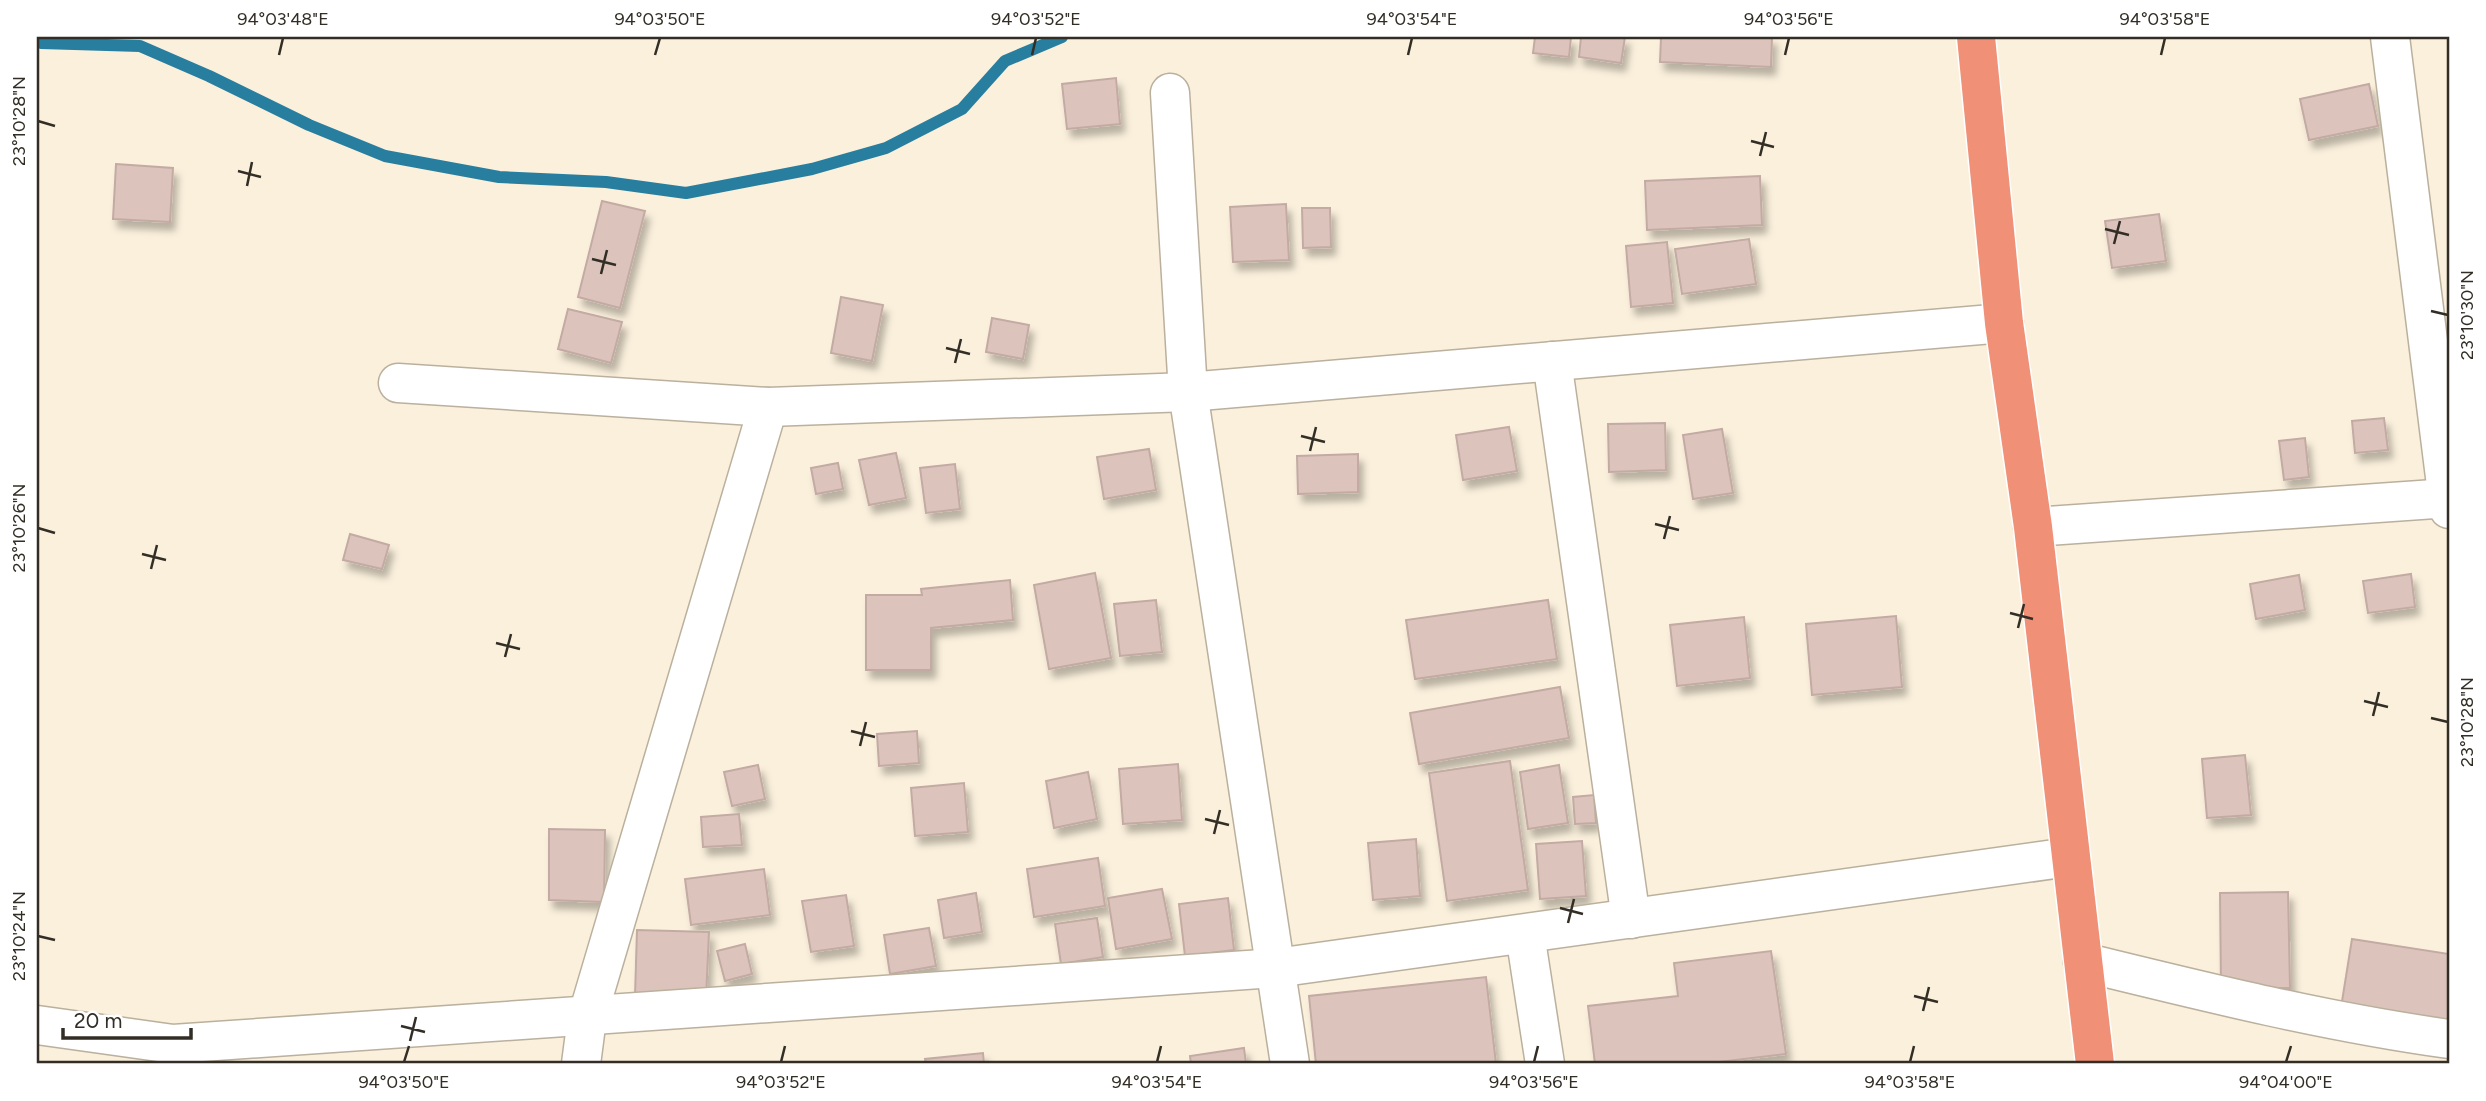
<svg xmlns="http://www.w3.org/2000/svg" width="2486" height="1101" font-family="Figtree,sans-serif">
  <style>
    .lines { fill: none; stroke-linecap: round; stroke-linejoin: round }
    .stream { stroke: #277e9f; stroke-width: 12 }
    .building { fill: #dcc4bd; stroke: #c3aba4; stroke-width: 2; filter: url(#shadow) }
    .minor-casing { stroke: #bab09d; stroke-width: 41 }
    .trunk-casing { stroke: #fff; stroke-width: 41 }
    .minor { stroke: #fff; stroke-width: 38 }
    .trunk { stroke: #ef9077; stroke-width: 38 }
    .ticks { fill: none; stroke: #322e26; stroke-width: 2.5 }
    .neatline { fill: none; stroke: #322e26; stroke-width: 2.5 }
    .ticks-label { font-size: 18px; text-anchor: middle; fill: #322e26 }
  </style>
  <defs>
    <filter id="shadow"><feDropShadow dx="4.5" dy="8" stdDeviation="3.5" flood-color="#0004"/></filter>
  </defs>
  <rect width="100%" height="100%" fill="#fbf0dc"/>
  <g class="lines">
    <polyline class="stream" points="37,40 41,43 140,46 209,76 309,125 385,156 499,177 606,182 686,193 812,169 886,148 962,109 1005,61 1062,37"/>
  </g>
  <g class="building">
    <polygon points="1535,37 1571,37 1569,57 1533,53"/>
    <polygon points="1581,37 1625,37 1621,63 1579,57"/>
    <polygon points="1661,37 1772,37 1771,67 1660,62"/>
    <polygon points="1116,78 1120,124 1067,129 1062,84"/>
    <polygon points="2369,84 2378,126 2309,140 2300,99"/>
    <polygon points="116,164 173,168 170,222 113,219"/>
    <polygon points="1760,176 1762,225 1647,230 1645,181"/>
    <polygon points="602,201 645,211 620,308 578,297"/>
    <polygon points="1286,204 1289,260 1233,262 1230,207"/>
    <polygon points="1302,208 1330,208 1331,247 1303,248"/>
    <polygon points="2159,214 2166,261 2112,268 2105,221"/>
    <polygon points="1749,239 1756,284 1682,294 1675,249"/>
    <polygon points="1667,242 1673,303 1631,307 1626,246"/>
    <polygon points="841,297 883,305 872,361 831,353"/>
    <polygon points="568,309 622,322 611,363 558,349"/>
    <polygon points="992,318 1029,325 1023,359 986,352"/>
    <polygon points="2384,418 2388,450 2355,453 2352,421"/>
    <polygon points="1665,423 1666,470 1609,472 1608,424"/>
    <polygon points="1509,427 1517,471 1463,480 1456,435"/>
    <polygon points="1722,429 1733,493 1693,499 1683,435"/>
    <polygon points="2305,438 2309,477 2284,480 2279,441"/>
    <polygon points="1149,449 1156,490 1104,499 1097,457"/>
    <polygon points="896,453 906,498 869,505 859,460"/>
    <polygon points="1358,454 1358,492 1298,494 1297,456"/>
    <polygon points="838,463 843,489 816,494 811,468"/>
    <polygon points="955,464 960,509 926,513 920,468"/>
    <polygon points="350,534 389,545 382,569 343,560"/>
    <polygon points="1095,573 1111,658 1049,669 1034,585"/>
    <polygon points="2411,574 2415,607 2368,613 2363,581"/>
    <polygon points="2299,575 2305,610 2256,619 2250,584"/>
    <polygon points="1010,580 1013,620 931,628 931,670 866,670 866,595 922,595 921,589"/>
    <polygon points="1156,600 1162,652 1120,656 1114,604"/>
    <polygon points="1548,600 1557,659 1415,679 1406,620"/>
    <polygon points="1896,616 1902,687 1812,695 1806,624"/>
    <polygon points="1744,617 1750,678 1677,686 1670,625"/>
    <polygon points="1560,687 1569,738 1419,764 1410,713"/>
    <polygon points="917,731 919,763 879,766 877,734"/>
    <polygon points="2245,755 2251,815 2207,818 2202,759"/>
    <polygon points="1510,761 1528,890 1447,901 1429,773"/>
    <polygon points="1178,764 1182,820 1123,824 1119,769"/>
    <polygon points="758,765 765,799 732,806 724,772"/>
    <polygon points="1559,765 1568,823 1528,829 1520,772"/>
    <polygon points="1088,772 1097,819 1054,828 1046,781"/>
    <polygon points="964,783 968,832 915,836 911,788"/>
    <polygon points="1594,795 1596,823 1575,824 1573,797"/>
    <polygon points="739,814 742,845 703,847 701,817"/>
    <polygon points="549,829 605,830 604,902 549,900"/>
    <polygon points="1416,839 1420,896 1373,900 1368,843"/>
    <polygon points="1582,841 1586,896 1540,899 1536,844"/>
    <polygon points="1098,858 1105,906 1034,917 1027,869"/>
    <polygon points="764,869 770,915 691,925 685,879"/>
    <polygon points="1162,889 1172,939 1116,949 1108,898"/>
    <polygon points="2288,892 2290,988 2221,988 2220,893"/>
    <polygon points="976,893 982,932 944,938 938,900"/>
    <polygon points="846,895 854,946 811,952 802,901"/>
    <polygon points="1228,898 1234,950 1185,956 1179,904"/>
    <polygon points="1097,918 1103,957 1061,964 1055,924"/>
    <polygon points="929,928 936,966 890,974 884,935"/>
    <polygon points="637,930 709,932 706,998 635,996"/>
    <polygon points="2352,939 2449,954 2449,1030 2340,1014"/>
    <polygon points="745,944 752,974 725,981 717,951"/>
    <polygon points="1771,951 1786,1054 1702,1064 1595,1064 1588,1006 1678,996 1674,963"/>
    <polygon points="1486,977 1496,1064 1316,1064 1309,996"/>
    <polygon points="1244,1048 1246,1064 1191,1064 1190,1056"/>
    <polygon points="983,1053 984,1064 926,1064 925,1059"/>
  </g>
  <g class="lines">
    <g class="minor-casing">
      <g id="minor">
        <polyline points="2390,37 2449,509"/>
        <polyline points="1170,93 1188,392 1290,1064"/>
        <polyline points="1552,361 1631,919"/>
        <polyline points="398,383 768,407 1188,392 2004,323"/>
        <polyline points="2033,527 2449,498"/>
        <polyline points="1525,934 1545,1064"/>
        <path d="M2083,962C2205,992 2326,1022 2449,1039"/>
        <polyline points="37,1025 173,1044 1276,968 2069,857"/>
        <polyline points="581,1064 587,1018 768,407"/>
      </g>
    </g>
    <g class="trunk-casing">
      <polyline id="trunk" points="1976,37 2004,323 2033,527 2095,1064"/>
    </g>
    <use href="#minor" class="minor"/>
    <use href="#trunk" class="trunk"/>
  </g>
  <path class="ticks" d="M279,55L283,38M655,55L660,38M1032,55L1036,38M1408,55L1412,38M1785,55L1789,38M2161,55L2165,38M38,121L55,126M1751,141L1774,147M1760,156L1766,132M238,171L261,177M247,186L252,162M2105,229L2129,235M2114,244L2120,221M592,259L616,265M601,274L607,250M2431,311L2448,315M946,348L970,354M955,363L961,339M1301,436L1325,442M1310,451L1316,427M1655,524L1679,530M38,528L55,533M1664,539L1670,516M142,554L166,560M151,569L157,545M2010,613L2033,619M2018,628L2024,604M496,643L520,649M505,657L511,634M2364,701L2388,707M2373,716L2379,692M2431,718L2448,722M851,731L875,737M860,746L866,722M1205,819L1229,825M1214,834L1220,810M1560,908L1583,914M1568,923L1574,899M38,936L55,940M1914,996L1938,1002M1923,1011L1929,987M401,1026L425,1032M410,1041L416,1017M404,1062L409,1046M781,1062L785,1046M1157,1062L1161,1046M1534,1062L1538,1046M1910,1062L1914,1046M2286,1062L2291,1046"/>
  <rect width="2486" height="1101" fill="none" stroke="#ffffff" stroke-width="77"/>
  <path d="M63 1028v10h128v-10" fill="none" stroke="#322e26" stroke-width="3.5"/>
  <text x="74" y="1028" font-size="21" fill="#322e26" stroke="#ffffff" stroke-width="5" paint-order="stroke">20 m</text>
  <rect x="38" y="38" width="2410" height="1024" class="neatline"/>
  <g class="ticks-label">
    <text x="283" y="25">94°03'48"E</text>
    <text x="660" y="25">94°03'50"E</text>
    <text x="1036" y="25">94°03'52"E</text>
    <text x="1412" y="25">94°03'54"E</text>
    <text x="1789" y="25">94°03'56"E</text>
    <text x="2165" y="25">94°03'58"E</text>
    <text transform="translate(19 121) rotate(-90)" y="6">23°10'28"N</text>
    <text transform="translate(2467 315) rotate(-90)" y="6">23°10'30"N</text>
    <text transform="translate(19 528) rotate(-90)" y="6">23°10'26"N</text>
    <text transform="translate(2467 722) rotate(-90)" y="6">23°10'28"N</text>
    <text transform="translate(19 936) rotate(-90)" y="6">23°10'24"N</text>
    <text x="404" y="1088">94°03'50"E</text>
    <text x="781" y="1088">94°03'52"E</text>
    <text x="1157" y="1088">94°03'54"E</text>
    <text x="1534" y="1088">94°03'56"E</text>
    <text x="1910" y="1088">94°03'58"E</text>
    <text x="2286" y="1088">94°04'00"E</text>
  </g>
</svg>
